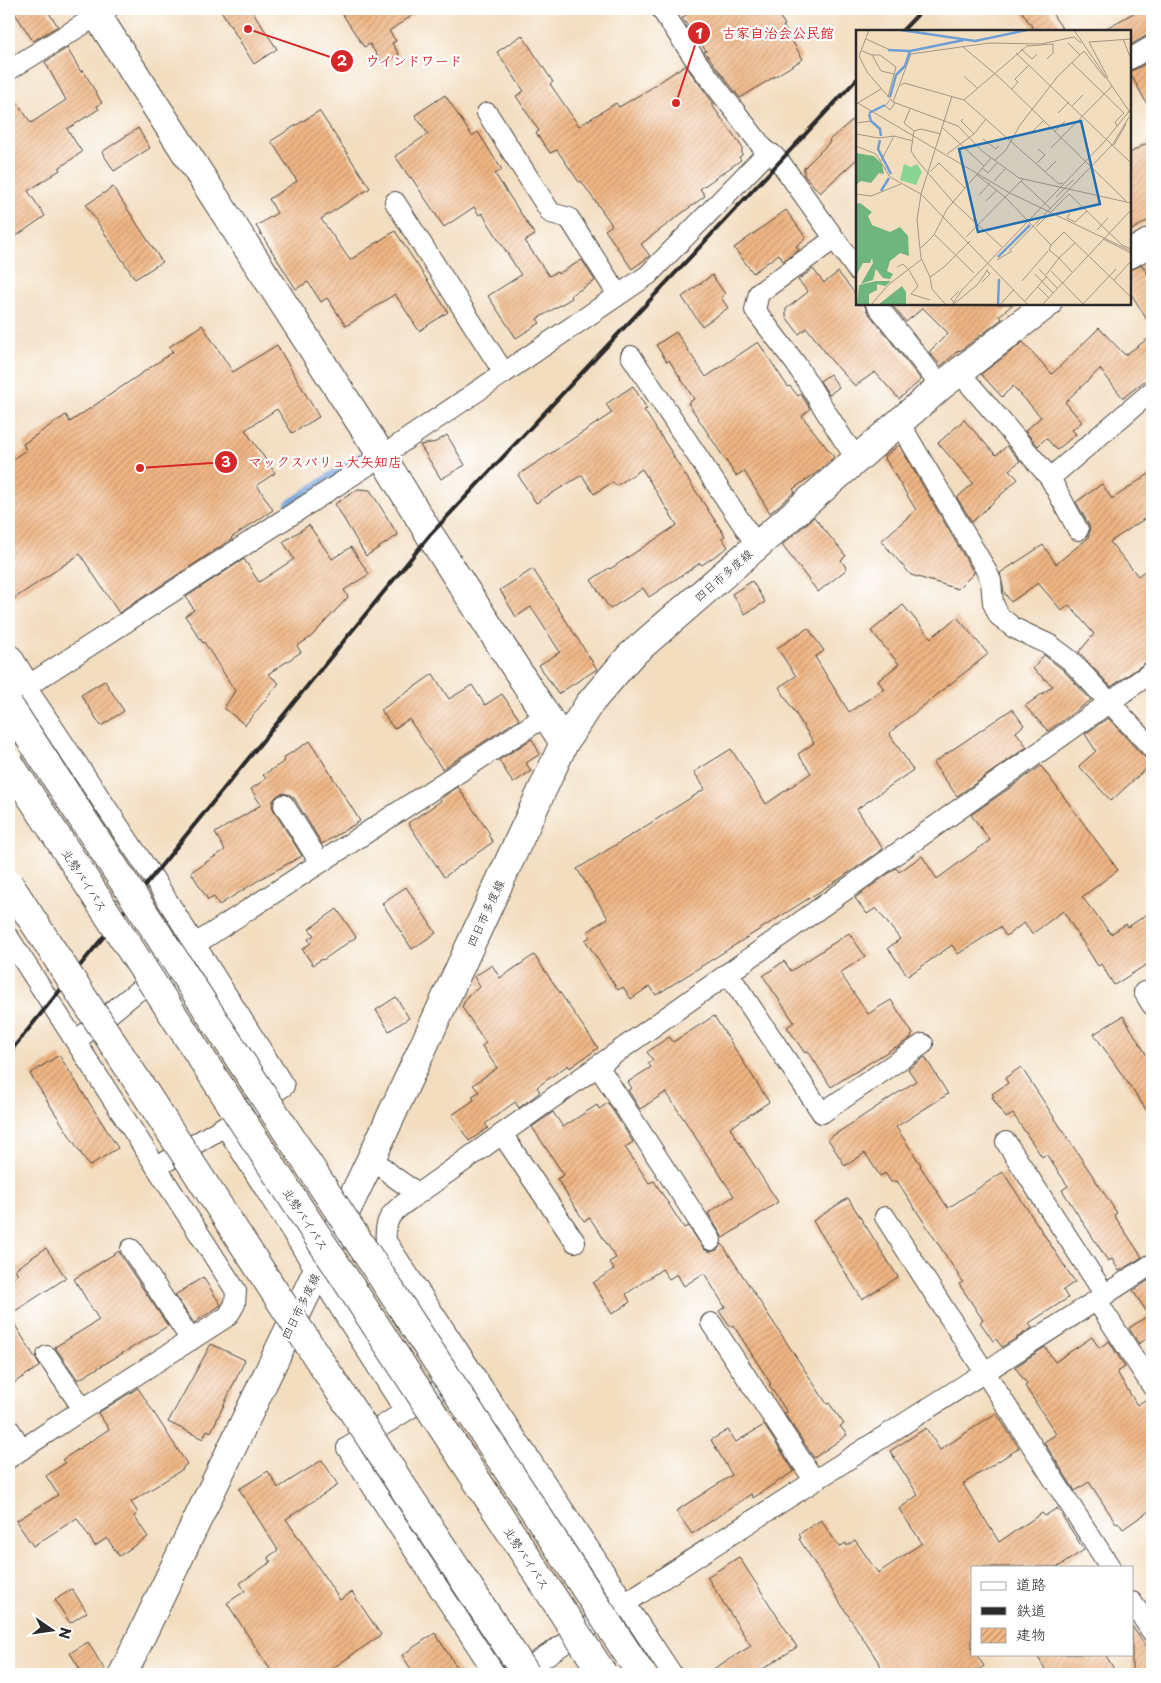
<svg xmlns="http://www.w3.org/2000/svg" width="1161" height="1683" font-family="'Playpen Sans','Klee One',sans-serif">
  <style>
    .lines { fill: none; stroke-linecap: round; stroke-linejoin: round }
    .stream { stroke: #6c9ed7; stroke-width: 8 }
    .building { fill: url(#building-hatch) }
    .street-casing { stroke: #494641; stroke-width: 22 }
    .secondary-casing { stroke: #494641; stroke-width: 30 }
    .primary-casing { stroke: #494641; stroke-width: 30 }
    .highway-casing { stroke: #494641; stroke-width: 30 }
    .street { stroke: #fff; stroke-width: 20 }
    .secondary { stroke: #fff; stroke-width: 28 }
    .primary { stroke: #fff; stroke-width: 28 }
    .highway { stroke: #fff; stroke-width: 28 }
    .rail { stroke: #2b2b2b; stroke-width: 4 }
    .highway-bridge-casing { stroke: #494641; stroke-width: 30; stroke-linecap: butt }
    .highway-bridge { stroke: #fff; stroke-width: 28 }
    .labels { text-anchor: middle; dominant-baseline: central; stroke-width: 4.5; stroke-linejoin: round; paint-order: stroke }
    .street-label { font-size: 12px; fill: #2b2b2b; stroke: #fff }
    .inset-river { fill: none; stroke: #6c9ed7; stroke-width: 2.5 }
    .inset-road { fill: none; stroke: #a39684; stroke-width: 1 }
    .view { fill: #1f6fb2; fill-opacity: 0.15; stroke: #1f6fb2; stroke-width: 2.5 }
    .inset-edge { fill: none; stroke: #2b2b2b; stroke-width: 2.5 }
    .leader { fill: none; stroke: #d62828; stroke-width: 2 }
    .callout-dot { fill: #d62828; stroke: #fff; stroke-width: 2 }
    .mark-label { font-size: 15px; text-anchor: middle; font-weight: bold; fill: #fff }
    .callout-label { font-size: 14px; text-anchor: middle; font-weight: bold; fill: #d62828; stroke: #fff; stroke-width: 4.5; stroke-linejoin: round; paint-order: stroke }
  </style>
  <defs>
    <pattern id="building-hatch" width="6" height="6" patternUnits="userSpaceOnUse" patternTransform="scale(1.25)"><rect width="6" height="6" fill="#f0b684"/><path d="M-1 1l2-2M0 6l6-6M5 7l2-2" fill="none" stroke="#c3946c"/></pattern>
  </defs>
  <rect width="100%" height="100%" fill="#fff"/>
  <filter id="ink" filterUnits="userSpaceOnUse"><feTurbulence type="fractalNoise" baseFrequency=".02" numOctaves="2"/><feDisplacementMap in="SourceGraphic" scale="10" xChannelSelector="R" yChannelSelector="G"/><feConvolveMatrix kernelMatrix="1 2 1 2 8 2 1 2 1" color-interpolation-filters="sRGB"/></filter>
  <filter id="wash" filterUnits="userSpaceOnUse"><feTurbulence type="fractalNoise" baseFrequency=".0096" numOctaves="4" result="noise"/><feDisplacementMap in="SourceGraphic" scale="20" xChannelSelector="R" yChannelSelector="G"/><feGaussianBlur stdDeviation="1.12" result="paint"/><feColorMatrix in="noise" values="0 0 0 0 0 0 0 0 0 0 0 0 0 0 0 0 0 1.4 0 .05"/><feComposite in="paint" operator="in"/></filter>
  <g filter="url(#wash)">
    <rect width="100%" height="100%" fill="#f3ddbf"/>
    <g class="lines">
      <polyline class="stream" points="289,504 361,456"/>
    </g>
    <g id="blocks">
      <g class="building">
        <polygon points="12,9 46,9 58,26 33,41"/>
        <polygon points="220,9 251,9 277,49 254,64"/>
        <polygon points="339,9 422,9 389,31 396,41 392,43 399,54 383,65 370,44 364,47"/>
        <polygon points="695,9 775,9 785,25 783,26 803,59 740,98 707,55 704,52 706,51 682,18"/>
        <polygon points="1020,9 1049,9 1064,31 1035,31"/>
        <polygon points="1141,9 1152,9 1152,34 1146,36 1130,45 1130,31 1101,31"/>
        <polygon points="522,35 553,82 550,84 579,126 616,103 619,107 648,90 685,65 714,104 712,105 742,147 742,155 739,157 741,160 700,189 705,196 641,244 650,256 632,269 605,230 612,225 581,181 579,182 557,150 550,153 536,133 539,131 516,96 524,91 497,52"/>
        <polygon points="67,48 81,72 83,70 102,103 97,106 99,109 67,129 82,152 59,168 60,170 28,191 45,216 9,241 9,90 31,123 66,100 45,62"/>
        <polygon points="1152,60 1152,113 1130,73 1130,71 1136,69"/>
        <polygon points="445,95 472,136 478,132 502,170 495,174 535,235 525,241 549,276 557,272 558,274 582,260 595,281 571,295 572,298 537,319 540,323 516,338 488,296 521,275 482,213 479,215 474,207 444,227 411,177 410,178 395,156 428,134 415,115"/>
        <polygon points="319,111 370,188 321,219 350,260 395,231 448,312 419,331 395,294 346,326 327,298 321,302 308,282 296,289 256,226 277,213 269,199 297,181 271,141"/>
        <polygon points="857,116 857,159 820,193 804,175 804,168 830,142 829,140"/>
        <polygon points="138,128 150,148 114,171 102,152"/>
        <polygon points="1152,140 1152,218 1130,231 1130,153"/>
        <polygon points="113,187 162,262 135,279 86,205"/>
        <polygon points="786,210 806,238 796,246 799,250 783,261 779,254 753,273 734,248"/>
        <polygon points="1142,265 1152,281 1152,328 1130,292 1130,270"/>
        <polygon points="813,269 824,283 838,272 857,296 857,304 864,304 867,311 921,380 899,399 875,372 855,386 831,360 807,328 799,334 786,317 786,309 808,292 798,280"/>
        <polygon points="712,275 725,294 721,297 728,308 702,326 682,297"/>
        <polygon points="891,304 1013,304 999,316 1002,319 960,351 959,350 941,366 929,352 948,333 923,308 906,322"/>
        <polygon points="202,325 233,372 277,345 319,417 292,433 277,409 245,430 275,473 257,485 273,510 231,538 232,539 119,613 80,554 9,602 9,462 26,450 23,444 66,415 70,422 173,352 169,347"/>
        <polygon points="1099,328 1125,355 1152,336 1152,375 1123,398 1100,369 1065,402 1082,422 1072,430 1076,434 1057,450 1046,438 1038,446 1025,431 1041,417 1013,386 1002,397 981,374 1023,342 1052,374"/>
        <polygon points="676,332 706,377 758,342 788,387 790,386 798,396 801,394 810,409 802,416 834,457 819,471 793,489 795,492 792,494 770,513 744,471 736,476 688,403 694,399 669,360 667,362 656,345"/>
        <polygon points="830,374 839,387 829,395 820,381"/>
        <polygon points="633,386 647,409 644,410 674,456 673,456 725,536 722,538 728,547 702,565 700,563 649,597 643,588 610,609 591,580 609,568 610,569 677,525 642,469 616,486 613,482 594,494 582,475 536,503 518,475 612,413 606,404"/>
        <polygon points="964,420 996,455 1007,446 1020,461 1009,470 1018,479 972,522 957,498 973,483 938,443"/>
        <polygon points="447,435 465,465 441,479 420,445 436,442"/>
        <polygon points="899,445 974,573 958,589 911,575 881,541 916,510 884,457"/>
        <polygon points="1152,472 1152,514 1110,542 1138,576 1152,565 1152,658 1111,687 1079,652 1094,634 1069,605 1062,611 1038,583 1011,602 1004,592 1000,573 1043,545 1056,564 1088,538 1090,531 1089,525 1076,502 1102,484 1112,499"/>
        <polygon points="358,489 370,490 398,535 366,556 335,504"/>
        <polygon points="814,517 846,556 841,560 847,569 818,592 782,545"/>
        <polygon points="309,525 332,559 351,547 369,574 344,590 348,597 311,637 297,646 301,652 268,674 279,683 245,725 224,708 235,691 204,642 203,643 185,616 194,610 186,597 244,559 259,582 294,559 283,542"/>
        <polygon points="533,569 597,669 558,694 539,665 560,652 531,607 516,617 500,590"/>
        <polygon points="752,581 765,602 745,614 732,594"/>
        <polygon points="903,605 931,638 957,617 988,654 889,733 913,770 857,809 883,849 841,878 656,995 650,986 631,999 623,987 618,990 585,940 590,937 587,932 608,918 577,869 705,789 694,772 731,749 766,804 811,773 798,754 814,743 779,687 796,676 777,648 808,628 824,651 815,657 849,712 884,689 878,681 899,664 871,631"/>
        <polygon points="1044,655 1062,669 1091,700 1048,731 1025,706 1053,686 1033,669"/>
        <polygon points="433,674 449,699 472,685 485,705 502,694 519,719 442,769 409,719 394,729 381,710"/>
        <polygon points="106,680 106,683 124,711 101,726 81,695"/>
        <polygon points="1012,709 1024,725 1016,732 1027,747 957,796 933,763"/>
        <polygon points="1108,718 1143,756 1152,760 1152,763 1111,801 1079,766 1096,751 1085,734"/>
        <polygon points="532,739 540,754 526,763 531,771 513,783 499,760"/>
        <polygon points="310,741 360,821 322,844 294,798 290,795 284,793 278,795 273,800 272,805 274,811 302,856 267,875 219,905 214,897 208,900 191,872 225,850 215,833 261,805 251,789 266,779 263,775 285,761 283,758"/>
        <polygon points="1041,766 1118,870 1082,897 1111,934 1126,924 1128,927 1152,911 1152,961 1114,985 1101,964 1098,966 1063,911 1032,934 1024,923 1006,936 1000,927 958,954 952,945 908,976 888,948 900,939 876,908 867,914 855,898 896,868 899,872 922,856 937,879 990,840 971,815"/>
        <polygon points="458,787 490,834 488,835 493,842 444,877 408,823 441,801 440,799"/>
        <polygon points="406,887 436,933 412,949 382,903"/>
        <polygon points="337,909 356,937 323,960 322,959 313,965 302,949 311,943 308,939 314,935 309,929"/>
        <polygon points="849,933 865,956 840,973 868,1014 891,1000 913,1034 911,1036 912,1037 896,1048 895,1047 831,1087 808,1051 805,1053 787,1027 794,1022 763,976 784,961 791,971"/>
        <polygon points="534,955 598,1048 570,1068 568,1065 537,1087 540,1092 519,1108 515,1102 485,1124 488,1128 469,1141 452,1115 474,1100 472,1096 479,1092 473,1085 497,1068 482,1046 486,1043 462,1007 468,995 480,987 474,977 492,965 500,978"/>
        <polygon points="396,997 409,1018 389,1031 376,1010"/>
        <polygon points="714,1016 769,1102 730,1128 778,1202 723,1238 708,1213 734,1196 666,1092 640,1109 628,1090 632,1088 628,1082 651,1067 648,1063 653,1060 647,1052 669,1037 673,1042"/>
        <polygon points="1123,1016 1152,1064 1152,1118 1094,1034"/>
        <polygon points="59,1055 118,1148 89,1166 30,1074"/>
        <polygon points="925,1057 948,1094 896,1127 921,1165 920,1166 948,1208 1003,1172 1075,1282 1063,1290 1068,1298 1029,1323 1032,1328 1002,1347 996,1339 993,1341 980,1322 983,1320 959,1284 963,1282 897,1181 891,1182 885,1173 880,1176 865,1153 845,1166 828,1139 916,1081 908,1069"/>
        <polygon points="1021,1067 1117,1213 1114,1215 1142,1257 1119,1271 1112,1259 1108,1261 1062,1190 1068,1186 1046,1154 1042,1157 1013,1114 1006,1118 992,1097 994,1096 992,1094 1008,1083 1005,1078"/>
        <polygon points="608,1103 633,1142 625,1147 649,1183 654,1181 684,1228 688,1226 705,1250 711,1252 717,1250 722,1244 827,1404 829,1403 844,1424 840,1426 847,1435 814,1458 784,1413 787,1412 769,1385 771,1384 733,1325 730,1327 719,1311 725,1307 704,1273 684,1286 677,1274 669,1279 662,1269 626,1294 630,1302 612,1314 593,1283 614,1269 609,1262 616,1258 590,1218 584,1221 557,1179 564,1175 532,1127 553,1112 563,1127 597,1105 599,1109"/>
        <polygon points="848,1198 898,1277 862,1299 813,1221"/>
        <polygon points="46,1248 66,1278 9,1315 40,1366 9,1386 9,1281 18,1274 15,1269"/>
        <polygon points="119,1251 121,1256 168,1326 78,1380 55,1347 99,1320 74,1279"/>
        <polygon points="203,1277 221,1305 194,1323 175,1295"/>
        <polygon points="1152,1278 1152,1335 1139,1344 1129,1328 1149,1315 1133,1291"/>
        <polygon points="1092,1337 1099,1348 1109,1341 1125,1367 1117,1372 1137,1405 1145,1400 1152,1412 1152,1509 1123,1529 1118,1522 1116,1523 1089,1482 1075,1491 1044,1442 1056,1434 1025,1386 1027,1384 1015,1367 1045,1347 1055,1362"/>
        <polygon points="211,1344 245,1360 211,1432 207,1430 203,1439 168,1422"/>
        <polygon points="138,1388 187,1464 183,1467 183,1469 131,1502 138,1513 134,1516 148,1537 119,1556 107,1538 95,1546 77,1518 33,1546 16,1521 58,1495 46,1476 65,1463 62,1460 109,1429 98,1413"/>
        <polygon points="996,1413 1019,1448 963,1484 999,1542 1042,1513 1045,1516 1057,1508 1084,1550 1058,1567 972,1567 972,1654 976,1654 984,1666 972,1674 886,1674 799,1539 801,1538 799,1534 821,1520 839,1547 846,1543 847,1546 855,1540 878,1573 922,1543 899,1509 918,1495 890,1451 926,1428 940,1450"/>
        <polygon points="764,1425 794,1471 753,1498 751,1494 692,1534 676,1511 732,1475 711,1440 728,1430 736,1442"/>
        <polygon points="322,1460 338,1485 286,1519 340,1600 352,1592 381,1635 324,1674 273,1674 227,1603 245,1591 240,1583 271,1562 268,1557 278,1550 239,1489 268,1471 278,1488"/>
        <polygon points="739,1557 797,1647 755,1674 705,1674 751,1646 707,1577"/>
        <polygon points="72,1589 87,1612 70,1623 55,1600"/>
        <polygon points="1132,1626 1152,1656 1152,1674 1132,1674"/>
        <polygon points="435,1633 461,1674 414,1674 402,1655"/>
        <polygon points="88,1642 107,1674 83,1674 70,1653"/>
        <polygon points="1036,1654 1105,1654 1117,1674 1048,1674"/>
      </g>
    </g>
  </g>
  <g filter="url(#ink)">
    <use href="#blocks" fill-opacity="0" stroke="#494641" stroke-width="1"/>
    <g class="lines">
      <g class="street-casing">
        <g id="street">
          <polyline points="661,9 697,62 767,153 772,154 780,162 857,270"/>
          <polyline points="1130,59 1152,46"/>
          <polyline points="9,70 108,9"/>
          <polyline points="487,113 551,213 569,218 618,295"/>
          <polyline points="395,202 504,373"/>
          <polyline points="834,239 759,293 755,310 796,364 843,439 857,459"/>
          <polyline points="876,304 941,386"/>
          <polyline points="631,356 757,546"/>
          <polyline points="959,372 1050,478"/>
          <polyline points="899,422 985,568 991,581 993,603 999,616 1014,628 1050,645 1070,660 1152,748"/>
          <polyline points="1078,530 1050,478 1152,391"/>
          <polyline points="26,687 152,876 284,1086 225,1126 157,1167"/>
          <polyline points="15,694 382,456 648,275 767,153"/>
          <polyline points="284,805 320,863"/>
          <polyline points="9,938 236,1291 235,1304 228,1316 83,1409 9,1458"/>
          <polyline points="728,973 822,1113 923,1044"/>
          <polyline points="1144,992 1152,1005"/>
          <polyline points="76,1041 194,945 547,715"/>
          <polyline points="598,1066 711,1240"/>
          <polyline points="225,1126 405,1411"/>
          <polyline points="502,1134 575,1242"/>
          <polyline points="1006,1142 1105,1295"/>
          <path d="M372,1157C386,1172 400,1183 419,1193"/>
          <polyline points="885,1217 1110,1567"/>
          <polyline points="131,1249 191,1340"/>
          <polyline points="1097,1301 1152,1386"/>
          <polyline points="711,1323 814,1480"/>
          <polyline points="47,1356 83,1409"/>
          <polyline points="463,1375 347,1448 495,1674"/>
          <polyline points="9,1429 22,1449"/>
          <polyline points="1132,1602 1152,1632"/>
          <path d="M519,1674C727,1533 942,1402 1152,1264"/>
          <path d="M672,1674L386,1241C383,1213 399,1208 419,1193L1152,672"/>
        </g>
      </g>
      <g class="secondary-casing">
        <polyline id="secondary" points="93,9 382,456 430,535 564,743"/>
      </g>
      <g class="primary-casing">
        <g id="primary">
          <polyline points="1130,254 1152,241"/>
          <polyline points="123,1674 372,1157 564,743 589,704 630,656 941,386 1047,304"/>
        </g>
      </g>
      <g class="highway-casing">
        <polyline id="highway" points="9,659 26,687"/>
      </g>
      <use href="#street" class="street"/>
      <use href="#secondary" class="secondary"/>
      <use href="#primary" class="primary"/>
      <use href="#highway" class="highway"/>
      <g class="rail">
        <polyline points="902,31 923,9"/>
        <polyline points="9,1053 430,535 857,79"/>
      </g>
      <g class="highway-bridge-casing">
        <g id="highway-bridge">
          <polyline points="9,706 641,1674"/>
          <polyline points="9,763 603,1674"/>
          <polyline points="9,884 319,1360 526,1674"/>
        </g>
      </g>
      <use href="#highway-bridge" class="highway-bridge"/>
    </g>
  </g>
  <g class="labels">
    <g class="street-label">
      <text transform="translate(723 575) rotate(-41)">四日市多度線</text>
      <text transform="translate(85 880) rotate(57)">北勢バイパス</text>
      <text transform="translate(485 913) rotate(-65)">四日市多度線</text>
      <text transform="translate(306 1219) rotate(57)">北勢バイパス</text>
      <text transform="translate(300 1306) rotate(-64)">四日市多度線</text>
      <text transform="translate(527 1558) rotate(57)">北勢バイパス</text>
    </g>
  </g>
  <g transform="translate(856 30)">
    <rect width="275" height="275" fill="#f3ddbf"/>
    <path d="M0,123L18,126L26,134L28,144L23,143L15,153L5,151L0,155ZM4,173L16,182L12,186L16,195L34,202L44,197L52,206L53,226L44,223L34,231L31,241L37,244L34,249L27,248L20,239L17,250L5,254L17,233L16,228L14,233H7L0,246V174ZM20,251H35L29,256L21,254V260L13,264V275H1L3,255ZM46,256L50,262V275H22Z" fill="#6eb67d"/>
    <path d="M48,134L55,137L61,134L66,142L60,155L44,150Z" fill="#88d593"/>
    <path class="inset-river" d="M45,0L119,11L171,0M32,20L53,21M34,67L40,45L49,36L54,21L108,10M13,83L29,75M13,84L15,91L24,99L25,106M24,110L22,119L35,144M25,161L33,148M142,227L174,195M142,275L143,249"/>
    <path class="inset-road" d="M13,0L3,26L11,42L37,72L102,96L126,121L163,148L275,173M218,0L275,84M10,9L32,19M267,9L275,29M212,13L224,25M171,16L197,14V23L191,29M107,17L144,48L270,171M165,19L176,29L181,24M6,21L16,25L25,41L38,44L32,67M160,23L275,133M16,25H24L40,37L38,44M216,33L268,83L259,92L261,96M108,46L121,58M252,48L233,12L275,9M44,56L48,53L108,70L203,154L207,153M155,60L162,52L159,49L173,35M96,66L65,164L172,275M34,70L29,76L34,80L39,73M108,70L172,15M0,72L154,163L275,221M37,72L55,24L133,13L185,14L218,7L225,13M0,74L25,59M216,76L227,65M54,79L48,93L58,101L55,121L60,129L97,172L146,217M202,83L213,72M0,93L15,91M87,98L128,136M58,101L65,99L85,104M198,102L209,91M175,103L187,91M0,104L23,108L38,106L57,111M118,104L130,89M127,109L140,119L143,116M258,115L270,94M0,116L20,124L34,147L65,164L61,190L65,228L74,247L76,259L90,275M195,118L256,56M91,124L118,104L105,91L107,89M25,131L38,106M138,131L150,120L164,95L202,46L228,21L249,48M181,133L189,125L182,119M126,138L132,143L141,133M74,142L83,133L109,158M189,142L200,131M121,145L149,167L195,215L208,202L275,267M138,151L149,139M165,151L195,179M0,164L15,166L45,154M123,165L134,153M200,167L217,150M130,171L141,160M214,183L211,188L219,192L231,181M180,197L213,164L266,215L275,219M241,200L252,188M79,205L118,243M110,207L167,149M247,209L275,223M195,215L193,220L203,228L219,213M65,218L78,205L91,179L135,128M153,221L257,114L273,87M141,230L156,221M41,237L47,234L53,240L62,256L55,264L74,270M183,239L201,258M195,241L228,275M179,244L197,263M190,245L203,228L216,242M74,247L88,237L114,211M258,250L275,231M166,251L192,221M126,252L134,244L131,241M182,257L193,268M169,271L191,246M98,272L95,269L103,261M98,274L122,254L132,239M15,275L32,255L66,229M96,275L106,260L249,111L275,79M144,275L158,259M186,275L275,180M226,275L260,239"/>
    <path class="view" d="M225,91L244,174L122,202L103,119Z"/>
    <rect width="275" height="275" class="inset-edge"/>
  </g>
  <path class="leader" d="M676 103L699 33M248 29L342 61M140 468L226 462"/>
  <g class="callout-dot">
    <circle cx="676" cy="103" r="5"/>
    <circle cx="248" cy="29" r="5"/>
    <circle cx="140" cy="468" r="5"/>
    <circle cx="699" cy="33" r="12"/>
    <circle cx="342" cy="61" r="12"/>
    <circle cx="226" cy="462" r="12"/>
  </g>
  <g class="mark-label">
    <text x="699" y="39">1</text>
    <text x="342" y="66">2</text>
    <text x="226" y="467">3</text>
  </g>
  <g class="callout-label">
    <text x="778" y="38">古家自治会公民館</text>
    <text x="414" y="66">ウインドワード</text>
    <text x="325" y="467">マックスバリュ大矢知店</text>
  </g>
  <rect width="1161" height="1683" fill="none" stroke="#fff" stroke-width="30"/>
  <rect x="971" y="1566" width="162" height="90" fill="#ffffff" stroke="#aaaaaa"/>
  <rect x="981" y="1582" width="25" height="8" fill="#ffffff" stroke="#aaaaaa"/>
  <text x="1016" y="1590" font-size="15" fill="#2b2b2b">道路</text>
  <rect x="981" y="1607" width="25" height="8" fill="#2b2b2b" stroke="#aaaaaa"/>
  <text x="1016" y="1616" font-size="15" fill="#2b2b2b">鉄道</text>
  <rect x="981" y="1628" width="25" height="15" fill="url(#building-hatch)" stroke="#aaaaaa"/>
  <text x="1016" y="1640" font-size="15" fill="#2b2b2b">建物</text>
  <g transform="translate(52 1630) rotate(103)" stroke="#ffffff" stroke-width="4" paint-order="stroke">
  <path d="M0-4L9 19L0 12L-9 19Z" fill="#2b2b2b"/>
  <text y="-8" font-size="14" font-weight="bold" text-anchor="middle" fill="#2b2b2b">N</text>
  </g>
</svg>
